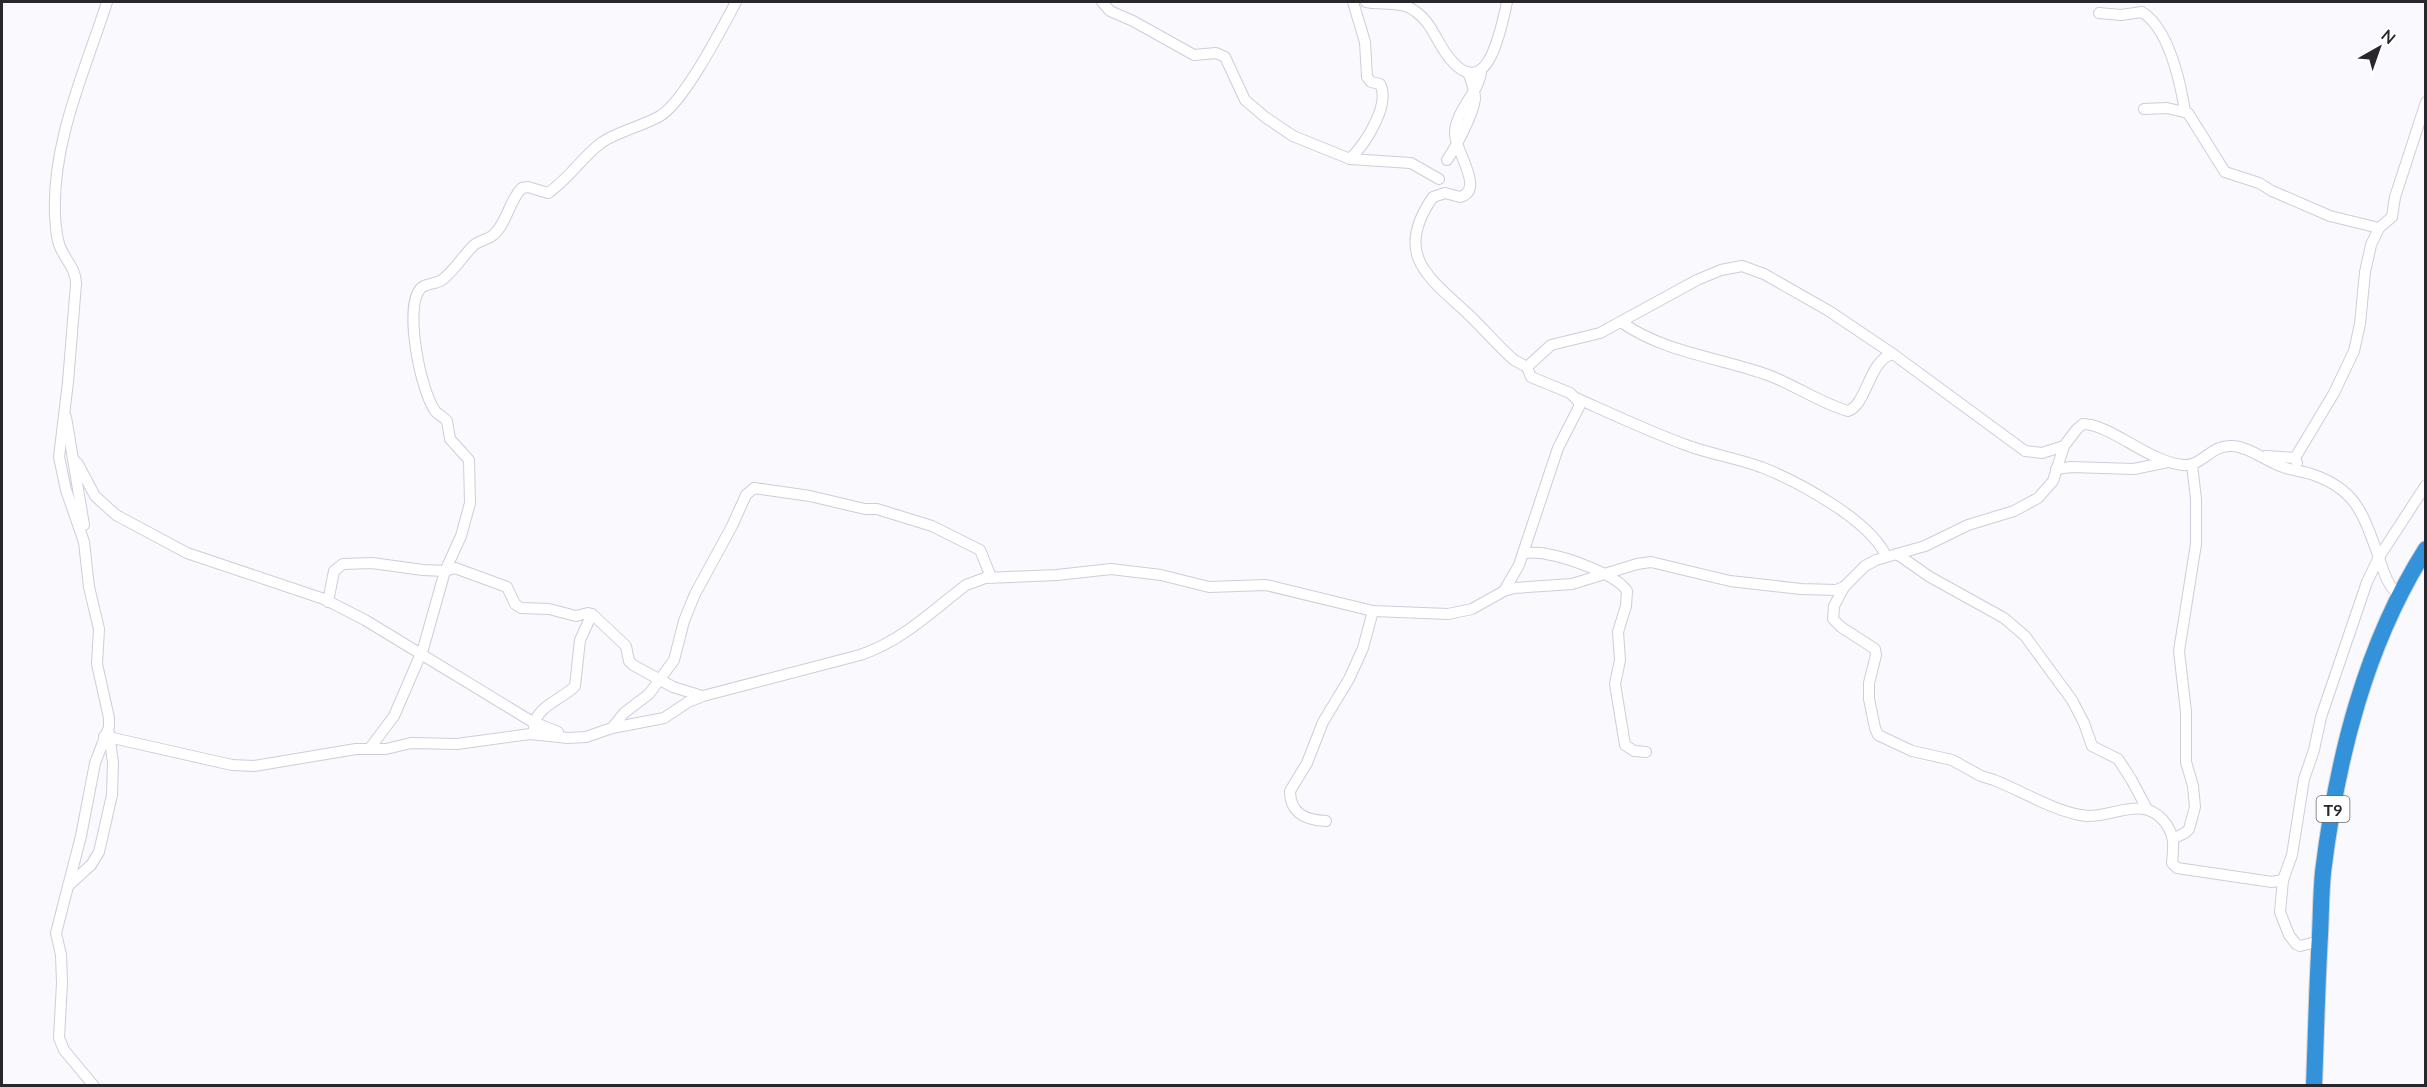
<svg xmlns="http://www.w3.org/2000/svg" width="2427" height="1087" font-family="Lato,sans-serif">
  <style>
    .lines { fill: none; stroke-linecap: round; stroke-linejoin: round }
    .minor-casing { stroke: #d0ccdc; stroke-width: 12 }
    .highway-casing { stroke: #d4d4d5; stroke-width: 18 }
    .minor { stroke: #fff; stroke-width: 10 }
    .highway { stroke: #3492db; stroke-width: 16 }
    .labels { text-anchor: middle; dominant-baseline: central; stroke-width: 5; stroke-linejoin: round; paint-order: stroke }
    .shield { fill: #fff; stroke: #69686c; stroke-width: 1.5 }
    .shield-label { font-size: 16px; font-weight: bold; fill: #29272d }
  </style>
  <rect width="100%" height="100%" fill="#faf9fd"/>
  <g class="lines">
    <g class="minor-casing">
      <g id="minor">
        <polyline points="1102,2 1110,11 1133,21 1194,55 1216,53 1225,57 1245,100 1265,117 1293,136 1350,159 1411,163 1439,179"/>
        <path d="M1366,2C1382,5 1402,1 1415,11C1431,22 1436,40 1447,55C1487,108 1501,29 1507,2"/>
        <path d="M2099,13L2121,15L2142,12C2169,29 2180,81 2185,111"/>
        <path d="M1481,71C1480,92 1454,111 1455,135C1456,152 1485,190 1460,197L1445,193L1433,197C1393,254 1428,277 1467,313C1483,328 1497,345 1514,360L1527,367L1551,345L1600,333L1697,280L1721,270L1742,266L1764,274L1829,311L1893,354"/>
        <polyline points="2144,109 2167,108 2188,113 2225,172 2259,183 2272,191 2330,216 2379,228"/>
        <path d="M1350,159C1365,144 1391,105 1380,84L1371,82L1367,77L1365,42L1353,2"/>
        <path d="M1447,160C1456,147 1473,115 1475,99C1475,90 1471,80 1468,72"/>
        <path d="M1621,322C1665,353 1718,357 1768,375C1795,385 1820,403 1848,411C1867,405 1869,359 1893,354L2025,451L2042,453L2064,446"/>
        <path d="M1576,398C1612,414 1648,431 1686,445C1710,454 1736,458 1761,467C1797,481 1870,520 1886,556"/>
        <polyline points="66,417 84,525"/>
        <polyline points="2266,456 2295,458 2297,463"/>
        <polyline points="2295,458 2334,393 2354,351 2360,324 2365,272 2371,245 2379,228 2392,217 2395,197 2426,102"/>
        <polyline points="73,459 78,464 95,496 116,515 187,553 324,599 365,620 531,721 558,732"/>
        <polyline points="2056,469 2071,467 2134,469 2168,462"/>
        <path d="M1523,553C1531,553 1539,552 1546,554C1566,557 1616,574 1627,591L1626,606L1618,632L1620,660L1615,684L1625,745L1634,751L1646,752"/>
        <polyline points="1897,554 1930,577 2004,618 2025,636 2072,700 2084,723 2092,746 2118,759 2131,779 2147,809"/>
        <path d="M1844,587L1834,606L1833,619L1841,627L1875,649L1876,655L1869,683V699L1875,728L1878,735L1912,751L1952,760L1981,776L1994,780C2022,791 2050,809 2080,815C2108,821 2140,794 2163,820C2175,834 2174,845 2172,863L2177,868L2272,882L2283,880"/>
        <polyline points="1504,591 1519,565 1558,448 1579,407 1579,402 1570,393 1531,377 1527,367"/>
        <polyline points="328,602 334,571 343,564 372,563 423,570 445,571 455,568 507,587 515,604 521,608 549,609 576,616 588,613 592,614 626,646 629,661 633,665 673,687 702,696"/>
        <path d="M534,728C534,707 563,699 575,686L580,640L592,614"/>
        <polyline points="612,728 624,713 649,694 674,660 684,621 695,594 732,526 746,495 754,488 810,496 865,509 877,509 932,526 980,550 991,577"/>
        <path d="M104,736L232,765L254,766L356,749H386L411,743L457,744L530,734L568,738L586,737L612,728L664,718L688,702L703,696L860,655C902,641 932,611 966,585L985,578L1057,575L1111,569L1161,575L1209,587L1266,585L1373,611L1448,614L1472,609L1504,591L1514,588L1572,584L1637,564L1651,562L1730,581L1801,589L1836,590L1844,587L1865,566L1876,560L1925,546L1968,525L2014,511L2038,498L2053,481L2064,446L2077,429L2083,424C2110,424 2149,462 2183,465C2202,467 2211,444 2233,446C2250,447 2267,462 2283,467C2293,471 2304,471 2314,475C2356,490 2363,514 2377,552C2384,571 2384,580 2399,596"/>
        <path d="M370,748L394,716L423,649L445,571L461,536L470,503L469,460L450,439L447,421C444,417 439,415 436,412C421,394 403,306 421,288C427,283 436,284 442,280C455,270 462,257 473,246C479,240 488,240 493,235C507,224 509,200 522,188L528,187L548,193C570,178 581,158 601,143C616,132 643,126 660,116C684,102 722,28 736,2"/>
        <path d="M1326,821C1306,820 1290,814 1290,791L1307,763L1323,722L1349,679L1363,648L1373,611"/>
        <polyline points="2174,838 2185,833 2189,829 2195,807 2193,786 2186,762 2186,712 2179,651 2196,544 2196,499 2192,465"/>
        <polyline points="68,886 91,865 99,852 112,795 113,763 109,733"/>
        <polyline points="2320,941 2300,946 2296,944 2289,935 2280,912 2283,880 2292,855 2304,779 2314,750 2321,717 2367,582 2379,557 2426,485"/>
        <path d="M94,1086L64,1050L59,1038L62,983L61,955L56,933L81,836L95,763L109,727V718L97,664L99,629L89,587L84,542L66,490L59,457L68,382L76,284C76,270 68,263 62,251C56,241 56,227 55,215C52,141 85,71 107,2"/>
      </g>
    </g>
    <g class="highway-casing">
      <path id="highway" d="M2314,1086C2316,1035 2317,985 2320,935C2321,914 2321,893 2323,872C2337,759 2365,645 2426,549"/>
    </g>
    <use href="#minor" class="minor"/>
    <use href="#highway" class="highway"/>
  </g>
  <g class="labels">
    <rect class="shield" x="2316.5" y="796" width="33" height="26" rx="4.5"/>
    <g class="shield-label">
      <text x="2333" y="809">T9</text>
    </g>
  </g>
  <rect width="2427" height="1087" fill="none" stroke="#29272d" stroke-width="6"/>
  <g transform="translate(2379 48) rotate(40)" stroke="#ffffff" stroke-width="4.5" paint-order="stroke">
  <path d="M0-4.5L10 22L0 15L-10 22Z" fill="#29272d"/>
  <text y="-9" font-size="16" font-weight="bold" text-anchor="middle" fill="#29272d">N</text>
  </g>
</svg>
